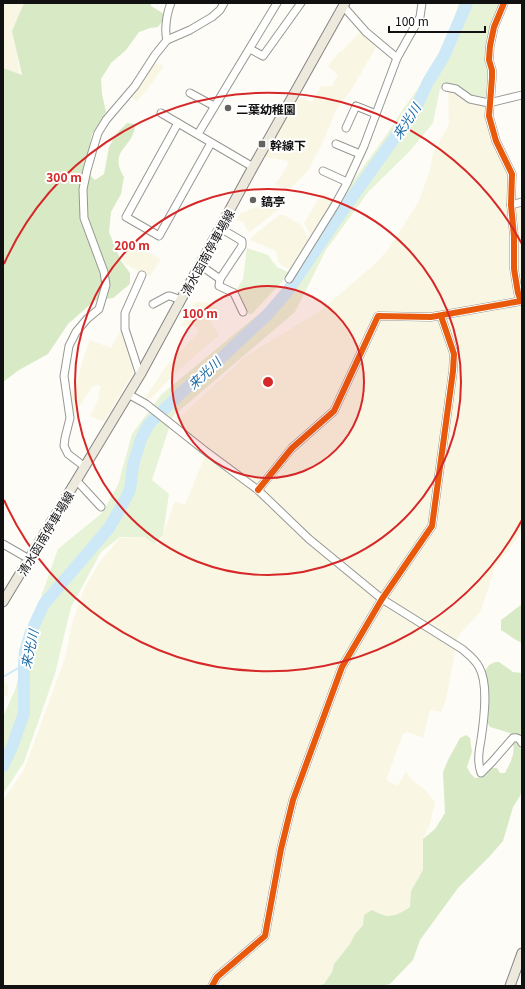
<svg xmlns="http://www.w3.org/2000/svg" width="525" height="989" font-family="Georgia,'Noto Sans JP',serif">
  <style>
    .farmland { fill: #f9f7e4 }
    .green { fill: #e7f3d7 }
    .forest { fill: #d8eac5 }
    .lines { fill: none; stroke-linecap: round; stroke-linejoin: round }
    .stream { stroke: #cde8f7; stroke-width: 2 }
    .river { stroke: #cde8f7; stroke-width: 12 }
    .minor-casing { stroke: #979795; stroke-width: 9 }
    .major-casing { stroke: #858482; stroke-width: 11 }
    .minor { stroke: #fffffe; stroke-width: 7 }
    .major { stroke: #ede9dc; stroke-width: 9 }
    .cycleway-casing { stroke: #fff; stroke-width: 8 }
    .cycleway { stroke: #e8590c; stroke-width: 6 }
    .ring { fill: none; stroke: #d62828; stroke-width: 2 }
    .poi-dot { fill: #646362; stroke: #fff; stroke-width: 1.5 }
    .labels { text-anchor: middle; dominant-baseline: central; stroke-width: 4; stroke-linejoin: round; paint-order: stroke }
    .poi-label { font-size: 12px; font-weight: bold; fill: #111; stroke: #fff; text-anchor: start }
    .street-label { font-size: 12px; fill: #111; stroke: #fff }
    .water-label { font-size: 13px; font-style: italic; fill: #1768a6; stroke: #fff }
    .centre { fill: #d62828; stroke: #fff; stroke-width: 2 }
    .ring-label { font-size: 12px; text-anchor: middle; font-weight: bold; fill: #d62828; stroke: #fff; stroke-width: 4; stroke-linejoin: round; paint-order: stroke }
  </style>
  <rect width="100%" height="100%" fill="#fdfcf7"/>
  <g class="farmland">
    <polygon points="3,3 24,3 13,29 20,75 3,68"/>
    <polygon points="362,32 377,46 351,90 336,110 325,137 309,169 291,188 286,189 275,185 275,183 280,178 287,166 288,161 264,157 298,99 303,98 312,102 321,86 332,86 338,75 328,66 339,52 343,50 359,33"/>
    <polygon points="154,64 162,65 163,67 149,87 137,101 132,98 132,95 138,88"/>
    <polygon points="448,92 458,93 487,105 499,150 522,207 522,530 521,533 495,567 481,611 460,634 457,640 446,700 441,712 430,710 423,738 407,732 403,734 389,772 386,780 398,786 406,771 411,779 426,791 435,802 430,824 423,839 423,870 411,891 410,908 396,916 382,915 372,911 363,925 355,934 350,944 334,964 332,972 324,984 315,986 3,986 3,800 24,770 65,658 72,623 85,587 100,561 120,538 144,537 156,545 160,542 175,501 185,505 208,448 176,421 246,356 320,311 377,262 389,248 419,201 429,173 433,153 449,124"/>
    <polygon points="322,193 334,200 313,235 311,236 304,223"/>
    <polygon points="281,196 286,201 278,210 250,232 248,231 243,222 236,220 241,213"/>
    <polygon points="279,215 284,215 301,225 310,240 292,270 283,266 278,261 276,251 250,240 253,236"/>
    <polygon points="131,244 161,259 151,275 148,276 125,264 123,259"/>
    <polygon points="198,302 209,303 220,310 210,321 219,335 181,368 148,401 145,398 167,365 199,332 198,328 189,325 185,327 181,326 194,303"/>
    <polygon points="121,330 123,330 131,357 133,373 104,422 90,416 100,397 98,394 101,387 97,385 92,387 75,413 73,412 70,395 79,376 83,359 90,340 111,348"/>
    <polygon points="6,682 8,686 8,695 3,698 3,684"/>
  </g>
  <g class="green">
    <polygon points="459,3 502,3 485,52 489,72 488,98 440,89 433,123 409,152 369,191 326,250 295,312 173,416 152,480 169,494 163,535 154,544 144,537 120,537 101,552 71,607 55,674 24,762 3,794 3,717 15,690 42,594 58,549 102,513 118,485 132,434 162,394 277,299 305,257 332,210 385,137 404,108 441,57"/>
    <path d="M247,248L268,255L277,267L290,273L252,314H248C245,305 238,298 237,289L243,279Z"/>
  </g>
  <g class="forest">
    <path d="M24,3H151V6L164,14V19L158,27L150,28L139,32L126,50L111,63L101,79L102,94L106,112L92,134L86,161L90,175L95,180L104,174L109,147L116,134L127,123L135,124C135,148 107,149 124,177L121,194L111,212L109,232L121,261L130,273V284L113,298L94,301L68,324L48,354L19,370L3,382V68L22,75L12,31Z"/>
    <path d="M522,604V643C515,640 508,634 501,630V620Z"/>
    <path d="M495,662H499L513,672L522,673V789L520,796L513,807L503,841L490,856L458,888L420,940L413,960L390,984L380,986H315L324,984L332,972L334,964L350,944L355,934L363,925L364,915L372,910C388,919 395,917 410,907L411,891L423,870V839L435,829L445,813L443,772L448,760L460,738L466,735L470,738L472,752L467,767L470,773L475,778L483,777L491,768H497L500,773H505C513,758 517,749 510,733L490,727L487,722L488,708L485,671L489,665Z"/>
  </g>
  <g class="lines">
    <polyline class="stream" points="3,677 20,667 24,666"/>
    <polyline class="river" points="3,766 12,747 24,713 24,666 25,651 31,632 44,604 109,528 120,509 130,490 133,465 141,439 149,424 182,392 216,363 268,314 287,292 343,210 416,108 428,82 444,56 467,3"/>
    <g class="minor-casing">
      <g id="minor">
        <polyline points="343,6 366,32 397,58"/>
        <path d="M167,40C164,30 167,12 171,3"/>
        <polyline points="250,49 263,56 301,3"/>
        <polyline points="446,87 456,89 470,99 489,103 522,95"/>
        <polyline points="190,93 214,106"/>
        <polyline points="161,113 253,167"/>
        <polyline points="178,123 126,217 159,236 211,143"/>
        <polyline points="346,128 356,106 376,114"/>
        <polyline points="198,134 277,3"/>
        <polyline points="336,144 360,154"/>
        <polyline points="323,171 347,182"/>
        <polyline points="511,205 522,202"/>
        <polyline points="200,265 220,279 242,246 242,241 220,228"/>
        <polyline points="220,279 219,286 234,293 243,312"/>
        <polyline points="289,279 335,205 346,185 364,146 397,58 420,17 422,3"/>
        <polyline points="153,304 168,296 170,296 181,300"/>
        <polyline points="140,375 125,329 125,313 142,275"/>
        <path d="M128,394L146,404L204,450L258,490L309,539L382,599L462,649C468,654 475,659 479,667C489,684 484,720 481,740C479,751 477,761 481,773L492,762L513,738C518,737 520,739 522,743"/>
        <polyline points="85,467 68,454 64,446 65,438 70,418 64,376 69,346 76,332 87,319 99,309 106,285 104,272 84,218 83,189 87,170 93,149 98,133 106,120 135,86 155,55 167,40 190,30 212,17 220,10 224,3"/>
        <polyline points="77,481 101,507"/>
        <polyline points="258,490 292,448 334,411 378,316 431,317 521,301 518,293 514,269 514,236 511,205 512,174 496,141 489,116 492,78 492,70 489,60 490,46 494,27 504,3"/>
        <polyline points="3,544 29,559"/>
        <polyline points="212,986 217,977 265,936 281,849 293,800 342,667 382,599 432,526 453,371 454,354 441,316"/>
      </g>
    </g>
    <g class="major-casing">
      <g id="major">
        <polyline points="3,602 140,375 253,167 345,3"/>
        <polyline points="510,986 522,953"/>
      </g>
    </g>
    <use href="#minor" class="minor"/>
    <use href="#major" class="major"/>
    <g class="cycleway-casing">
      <g id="cycleway">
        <polyline points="258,490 292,448 334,411 378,316 431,317 521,301 518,293 514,269 514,236 511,205 512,174 496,141 489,116 492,78 492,70 489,60 490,46 494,27 504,3"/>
        <polyline points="212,986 217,977 265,936 281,849 293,800 342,667 382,599 432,526 453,371 454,354 441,316"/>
      </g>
    </g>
    <use href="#cycleway" class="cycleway"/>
  </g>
  <circle cx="268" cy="382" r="96" fill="#d62828" fill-opacity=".12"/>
  <g class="ring">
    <circle cx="268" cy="382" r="96"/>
    <circle cx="268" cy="382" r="193"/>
    <path d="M522 520A289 289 0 0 1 4 500M4 264A289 289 0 0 1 522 244"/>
  </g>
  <g class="poi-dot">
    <circle cx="228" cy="108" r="4"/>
    <rect x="258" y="140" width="8" height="8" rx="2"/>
    <circle cx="253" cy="200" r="4"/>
  </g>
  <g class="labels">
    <g class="poi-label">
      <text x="236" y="108">二葉幼稚園</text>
      <text x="270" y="144">幹線下</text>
      <text x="261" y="200">鎬亭</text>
    </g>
    <g class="street-label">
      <text transform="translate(207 252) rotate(-61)">清水函南停車場線</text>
      <text transform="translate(45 533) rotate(-59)">清水函南停車場線</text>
    </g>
    <g class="water-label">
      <text transform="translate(406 121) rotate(-57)">来光川</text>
      <text transform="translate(204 373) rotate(-43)">来光川</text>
      <text transform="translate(29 649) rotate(-78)">来光川</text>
    </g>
  </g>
  <circle cx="268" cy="382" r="6" class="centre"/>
  <g class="ring-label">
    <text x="64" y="182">300 m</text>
    <text x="132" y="250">200 m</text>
    <text x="200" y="318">100 m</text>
  </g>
  <rect width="525" height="989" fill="none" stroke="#111111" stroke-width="8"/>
  <path d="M389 26v6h96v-6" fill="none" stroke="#111111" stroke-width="2"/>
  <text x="395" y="26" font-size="12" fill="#111111" stroke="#ffffff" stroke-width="3" paint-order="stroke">100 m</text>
</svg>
